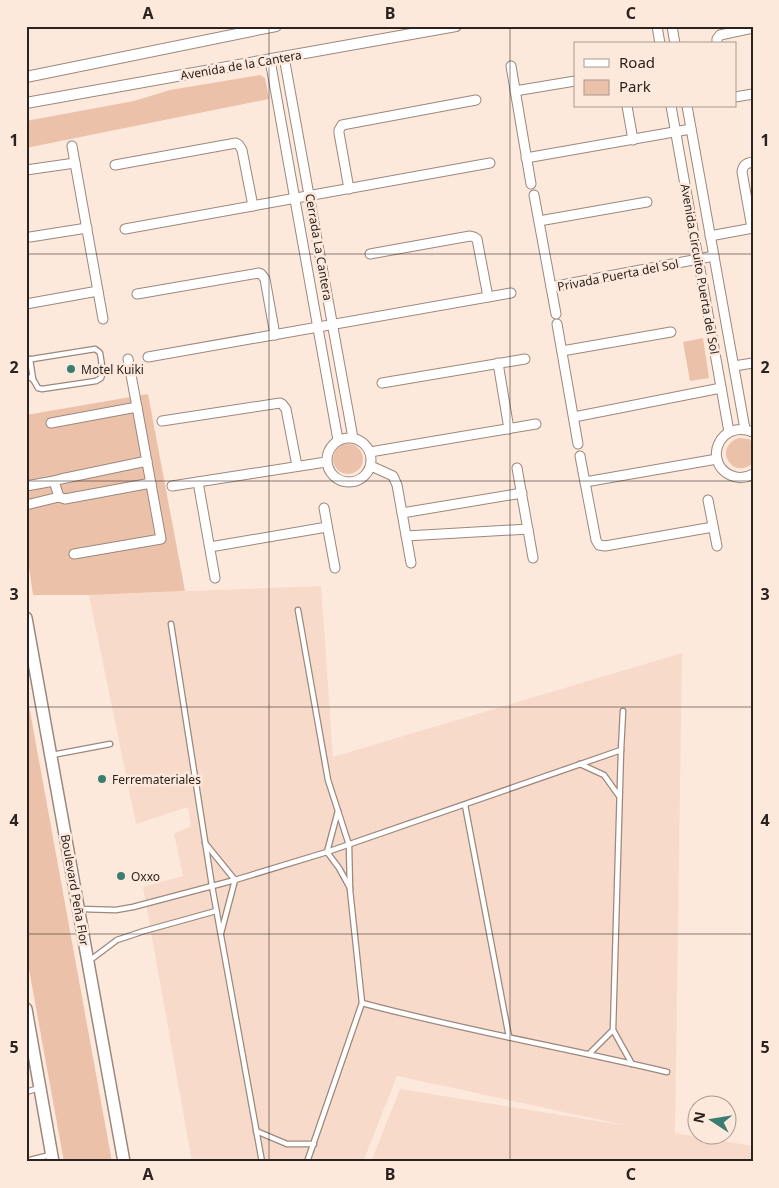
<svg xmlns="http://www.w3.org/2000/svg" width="779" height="1188" font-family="'Noto Sans',sans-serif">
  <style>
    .built { fill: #f7daca }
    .green { fill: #ecc1aa }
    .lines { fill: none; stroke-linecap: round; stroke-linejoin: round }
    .service-casing { stroke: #9c887d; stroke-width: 7 }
    .minor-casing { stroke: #9c887d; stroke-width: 11 }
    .tertiary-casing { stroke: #9c887d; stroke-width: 12 }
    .secondary-casing { stroke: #9c887d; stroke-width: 14 }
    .service { stroke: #fff; stroke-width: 4.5 }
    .minor { stroke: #fff; stroke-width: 9 }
    .tertiary { stroke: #fff; stroke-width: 10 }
    .secondary { stroke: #fff; stroke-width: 11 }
    .grid { fill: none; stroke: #2b231f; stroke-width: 1; stroke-opacity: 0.55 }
    .poi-dot { fill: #3a7d71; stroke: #fde8dc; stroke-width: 2 }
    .labels { text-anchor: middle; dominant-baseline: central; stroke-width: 5; stroke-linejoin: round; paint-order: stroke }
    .street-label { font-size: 12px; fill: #2b231f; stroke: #fde8dc }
    .poi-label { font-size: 12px; fill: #2b231f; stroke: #fde8dc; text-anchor: start }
    .neatline { fill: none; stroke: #2b231f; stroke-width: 2 }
    .grid-label { font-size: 16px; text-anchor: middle; font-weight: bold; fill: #2b231f }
  </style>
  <rect width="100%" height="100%" fill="#fde8dc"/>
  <polygon class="built" points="321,586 333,757 682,653 675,1133 753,1146 753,1162 371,1162 400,1089 629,1126 397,1076 363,1162 192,1162 143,887 183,876 174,834 191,826 188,807 136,824 89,595"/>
  <g class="green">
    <polygon points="260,75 265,78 269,99 26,148 26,121 134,101 170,90"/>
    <polygon points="703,338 709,378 690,381 683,342"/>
    <polygon points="148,394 185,591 89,595 33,595 26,547 26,415"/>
    <path d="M739,438L749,439L753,443V463C732,481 712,447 739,438Z"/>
    <circle cx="348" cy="459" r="15"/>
    <polygon points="26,689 112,1162 64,1162 26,953"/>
  </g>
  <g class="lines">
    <g class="service-casing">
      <g id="service">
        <polyline points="30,359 33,379"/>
        <path d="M26,360L95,349L98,351L100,353L103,372L101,378L96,381L42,389L38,388C35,383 33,376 26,377"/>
        <polyline points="298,610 328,780 349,845 350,890 362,1003 307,1162"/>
        <polyline points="171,624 212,886 262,1162"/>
        <polyline points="623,711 621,750 613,1030 632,1064"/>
        <polyline points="52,755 110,744"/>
        <polyline points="580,764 604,775 619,796"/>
        <polyline points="465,805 509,1037"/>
        <polyline points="338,811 327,852 339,868 350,888"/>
        <polyline points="205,843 235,880 221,933"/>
        <polyline points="80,909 116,910 133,907 235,880 327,852 621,750"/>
        <polyline points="89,961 117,940 144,931 216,911"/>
        <path d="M362,1003C463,1030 566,1048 667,1072"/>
        <polyline points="589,1054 613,1030"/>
        <polyline points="26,1092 39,1088"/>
        <polyline points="256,1131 287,1144 314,1144"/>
        <polyline points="26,1161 50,1155"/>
      </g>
    </g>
    <g class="minor-casing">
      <g id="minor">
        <polyline points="657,26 660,44"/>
        <polyline points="672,26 675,44"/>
        <polyline points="717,44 717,39 720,35 753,28"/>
        <polyline points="284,57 353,438"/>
        <polyline points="270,60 338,440"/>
        <polyline points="511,66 531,184"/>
        <polyline points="515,91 575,81"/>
        <polyline points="735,97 753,94"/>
        <polyline points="627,106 633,140"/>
        <polyline points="671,106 729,432"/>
        <polyline points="687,106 745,429"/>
        <polyline points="72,146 103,319"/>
        <polyline points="526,158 691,129"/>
        <polyline points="115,165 236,143 239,145 242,150 253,206"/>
        <polyline points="26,170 75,163"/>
        <polyline points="349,189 339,133 339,130 342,125 476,100"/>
        <polyline points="534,195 556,314"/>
        <polyline points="539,221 647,202"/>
        <path d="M752,228L742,172C743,165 746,163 753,162"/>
        <polyline points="125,229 490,163"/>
        <polyline points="710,236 753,228"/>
        <polyline points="30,237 87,228"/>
        <polyline points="370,254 470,236 474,237 477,239 488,297"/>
        <polyline points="551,287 714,256"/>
        <polyline points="137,294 259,273 261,274 265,279 275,335"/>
        <polyline points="26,304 98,291"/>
        <polyline points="557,324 578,444"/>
        <polyline points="562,351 671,332"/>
        <polyline points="148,357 511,293"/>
        <polyline points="128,359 137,407"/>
        <polyline points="498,363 509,429"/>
        <polyline points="734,366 753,363"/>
        <polyline points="382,383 525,359"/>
        <polyline points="574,417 721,388"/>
        <polyline points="162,421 280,403 282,404 286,409 297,466"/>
        <polyline points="51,423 137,407 161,539 74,554"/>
        <path d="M753,432C719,419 703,462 730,475C738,479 746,478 753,474"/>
        <circle cx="349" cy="460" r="22"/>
        <polyline points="370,452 536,424"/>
        <polyline points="580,456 596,540 599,545 605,546 713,527"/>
        <polyline points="147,461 61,479 54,481 59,497 65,499 151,483"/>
        <polyline points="371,466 393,476 397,485 411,563"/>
        <polyline points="517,468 533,558"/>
        <polyline points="198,482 215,578"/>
        <polyline points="585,482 717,459"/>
        <polyline points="26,486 54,481"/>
        <polyline points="172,486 326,462"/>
        <polyline points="708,500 717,546"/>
        <polyline points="26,505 59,497"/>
        <polyline points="324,508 335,568"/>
        <polyline points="402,513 522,493"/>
        <polyline points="406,536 528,529"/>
        <polyline points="210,547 327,527"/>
      </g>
    </g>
    <g class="tertiary-casing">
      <g id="tertiary">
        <polyline points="26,77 276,26"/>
        <polyline points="26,103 456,26"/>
      </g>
    </g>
    <g class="secondary-casing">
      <g id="secondary">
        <polyline points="26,618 124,1162"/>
        <polyline points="26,1009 53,1162"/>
      </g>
    </g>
    <use href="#service" class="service"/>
    <use href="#minor" class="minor"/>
    <use href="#tertiary" class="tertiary"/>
    <use href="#secondary" class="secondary"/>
  </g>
  <path class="grid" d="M269,26V1162M510,26V1162M26,254H753M26,481H753M26,707H753M26,934H753"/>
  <g class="poi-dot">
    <circle cx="71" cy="369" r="5"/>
    <circle cx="102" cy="779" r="5"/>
    <circle cx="121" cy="876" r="5"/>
  </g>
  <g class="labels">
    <g class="street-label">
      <text transform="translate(241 65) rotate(-10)">Avenida de la Cantera</text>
      <text transform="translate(319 247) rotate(80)">Cerrada La Cantera</text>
      <text transform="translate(700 269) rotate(80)">Avenida Circuito Puerta del Sol</text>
      <text transform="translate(618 275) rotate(-11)">Privada Puerta del Sol</text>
      <text transform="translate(75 890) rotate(80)">Boulevard Peña Flor</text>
    </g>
    <g class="poi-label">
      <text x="81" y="369">Motel Kuiki</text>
      <text x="112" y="779">Ferremateriales</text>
      <text x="131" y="876">Oxxo</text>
    </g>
  </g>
  <rect width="779" height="1188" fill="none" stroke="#fde8dc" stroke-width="55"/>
  <rect x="574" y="42" width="162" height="65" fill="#fde8dc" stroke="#a99990"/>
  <rect x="584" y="59" width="25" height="8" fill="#ffffff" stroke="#a99990"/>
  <text x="619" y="68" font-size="15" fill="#2b231f">Road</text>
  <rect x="584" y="80" width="25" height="15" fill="#ecc1aa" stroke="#a99990"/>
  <text x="619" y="92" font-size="15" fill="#2b231f">Park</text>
  <g transform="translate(712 1120) rotate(282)"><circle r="24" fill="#fde8dc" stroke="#a99990"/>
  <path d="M0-4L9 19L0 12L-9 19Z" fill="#3a7d71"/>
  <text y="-8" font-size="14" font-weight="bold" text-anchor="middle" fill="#2b231f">N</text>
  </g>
  <rect x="28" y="28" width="724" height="1132" class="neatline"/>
  <g class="grid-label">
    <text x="148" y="19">A</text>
    <text x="390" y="19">B</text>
    <text x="631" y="19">C</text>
    <text x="14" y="146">1</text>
    <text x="765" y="146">1</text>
    <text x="14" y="373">2</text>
    <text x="765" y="373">2</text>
    <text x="14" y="600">3</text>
    <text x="765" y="600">3</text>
    <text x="14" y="826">4</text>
    <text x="765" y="826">4</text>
    <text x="14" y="1053">5</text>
    <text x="765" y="1053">5</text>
    <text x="148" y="1180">A</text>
    <text x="390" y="1180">B</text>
    <text x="631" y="1180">C</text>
  </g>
</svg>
